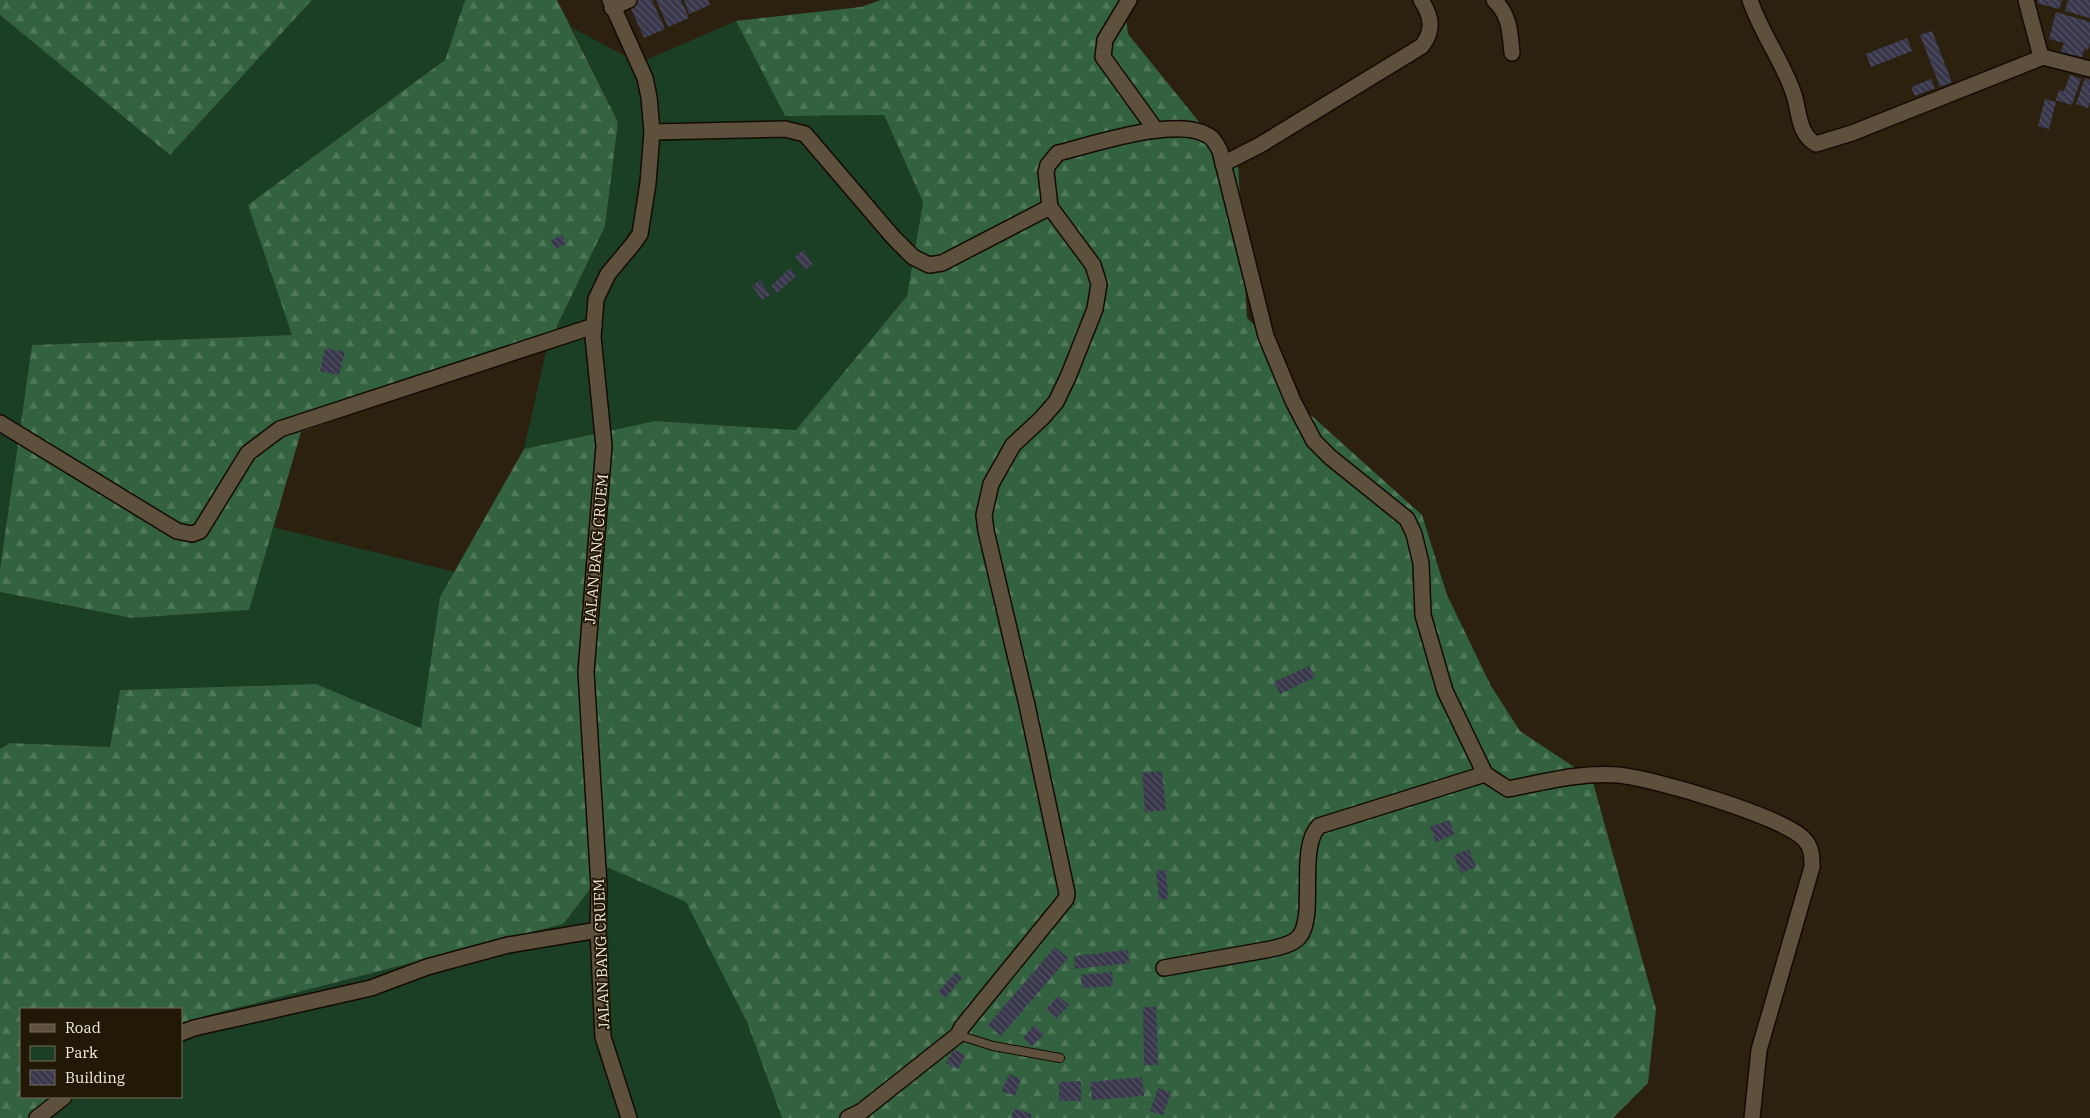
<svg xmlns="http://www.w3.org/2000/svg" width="2090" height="1118" font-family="'IBM Plex Serif',serif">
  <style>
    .green { fill: #1b3f25 }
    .forest { fill: url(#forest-firs) }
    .building { fill: url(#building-back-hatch) }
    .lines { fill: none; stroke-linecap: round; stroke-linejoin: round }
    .lane-casing { stroke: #140a00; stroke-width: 10 }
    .street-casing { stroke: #140a00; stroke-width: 18 }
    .lane { stroke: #5d513e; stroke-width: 8 }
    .street { stroke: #5d513e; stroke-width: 15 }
    .labels { text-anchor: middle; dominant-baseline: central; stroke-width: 4; stroke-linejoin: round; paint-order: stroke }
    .street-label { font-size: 15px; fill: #f3ece0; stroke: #221806 }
  </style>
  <defs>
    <pattern id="forest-firs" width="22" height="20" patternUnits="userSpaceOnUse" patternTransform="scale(1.25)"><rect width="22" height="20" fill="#32623f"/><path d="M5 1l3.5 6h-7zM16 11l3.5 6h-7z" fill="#50795a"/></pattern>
    <pattern id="building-back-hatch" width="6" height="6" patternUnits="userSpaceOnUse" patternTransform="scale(1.25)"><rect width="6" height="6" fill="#38374b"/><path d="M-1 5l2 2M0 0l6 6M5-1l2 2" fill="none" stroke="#555465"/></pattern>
  </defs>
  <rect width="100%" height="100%" fill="#2c210f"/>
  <g class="green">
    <polygon points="312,0 465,0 445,60 248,205 293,335 32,345 0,569 0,15 170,155"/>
    <polygon points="736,21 785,116 884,115 923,202 907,296 796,430 655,421 524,449 547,347 605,226 618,122 572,28 639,63"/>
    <polygon points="273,527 455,572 440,597 422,728 316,684 120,690 110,747 10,743 0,749 0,592 132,618 249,610"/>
    <polygon points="607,866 686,901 747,1022 782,1118 47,1118 70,1097 181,1097 181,1028 205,1016 563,924"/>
  </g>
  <g class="forest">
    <polygon points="0,0 312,0 170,155 0,15"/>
    <polygon points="465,0 557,0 618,122 605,226 547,347 301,432 249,610 132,618 0,592 0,569 32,345 292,335 248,205 445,60"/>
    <polygon points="881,0 1124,0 1128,34 1216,143 1238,165 1247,318 1266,336 1304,409 1422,515 1447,595 1491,686 1520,731 1592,779 1656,1009 1648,1083 1613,1118 782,1118 747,1022 686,902 607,867 563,924 205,1016 181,1028 181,1009 21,1009 21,1097 70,1097 46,1118 0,1118 0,749 10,743 110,747 120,690 316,684 421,728 440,597 524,449 655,421 796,430 907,296 923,202 884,115 785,116 736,21 861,7"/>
  </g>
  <g class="building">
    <polygon points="638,0 652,0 665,29 644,38 629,4"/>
    <polygon points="656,0 681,0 689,18 668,27"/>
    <polygon points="684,0 708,0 710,5 689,14"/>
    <polygon points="2038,0 2062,0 2059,9 2037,3"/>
    <polygon points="2068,0 2090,0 2090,18 2065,11"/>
    <polygon points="2056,12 2090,22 2090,43 2088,50 2084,49 2082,57 2061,52 2064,43 2049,39"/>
    <polygon points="1932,31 1952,82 1940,87 1920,35"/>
    <polygon points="1907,38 1912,51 1871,67 1866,54"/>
    <polygon points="2070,75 2081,79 2072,105 2056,100 2059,90 2064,91"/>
    <polygon points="2085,78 2090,80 2090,101 2088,108 2076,104"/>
    <polygon points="1931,79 1935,88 1915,96 1911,87"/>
    <polygon points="2045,99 2056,102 2049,129 2038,126"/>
    <polygon points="562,235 566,244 555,249 551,240"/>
    <polygon points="803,250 813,264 805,270 795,257"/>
    <polygon points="790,268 796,276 777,293 771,286"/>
    <polygon points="760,280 770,295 762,300 752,286"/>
    <polygon points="325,348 345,352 339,375 320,371"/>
    <polygon points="1309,666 1315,677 1280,694 1274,682"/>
    <polygon points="1162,771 1166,810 1145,812 1142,773"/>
    <polygon points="1449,820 1455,834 1436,842 1430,827"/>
    <polygon points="1469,849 1476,867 1461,873 1454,855"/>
    <polygon points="1166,870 1168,899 1159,900 1156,871"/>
    <polygon points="1055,947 1068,958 1001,1036 988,1025"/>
    <polygon points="1128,950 1129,963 1075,969 1074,956"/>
    <polygon points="956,972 962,978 945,998 938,992"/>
    <polygon points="1112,972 1113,986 1082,988 1081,975"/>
    <polygon points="1058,996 1069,1005 1056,1019 1046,1009"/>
    <polygon points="1143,1007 1156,1007 1158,1065 1144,1065"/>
    <polygon points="1034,1025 1044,1034 1032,1046 1023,1038"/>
    <polygon points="954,1049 965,1056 958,1069 946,1063"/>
    <polygon points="1009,1074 1021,1079 1015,1096 1002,1091"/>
    <polygon points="1142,1077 1144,1096 1092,1100 1090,1082"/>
    <polygon points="1081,1081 1081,1101 1059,1101 1059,1082"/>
    <polygon points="1158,1088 1171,1092 1163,1115 1150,1111"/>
    <polygon points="1014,1109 1032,1114 1031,1118 1011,1118"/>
  </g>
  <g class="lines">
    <g class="lane-casing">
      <polyline id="lane" points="958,1035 993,1046 1060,1058"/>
    </g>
    <g class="street-casing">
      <g id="street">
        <polyline points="610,0 645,78 649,97 652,132 648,183 640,234 633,244 608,274 596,299 593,337 604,446 586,672 599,886 598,930 603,1037 629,1118"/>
        <polyline points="1129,0 1105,40 1103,57 1155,129"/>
        <path d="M1494,0C1510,15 1510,33 1512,53"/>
        <path d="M1750,0C1761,33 1782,60 1793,92C1800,111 1797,133 1816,144L1852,133L2043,57"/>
        <polyline points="2026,0 2040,53 2043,57 2090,69"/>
        <polyline points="612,8 629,0"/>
        <polyline points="652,132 785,129 805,134 893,237 913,257 929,265 942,263 1050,207"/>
        <path d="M1223,164L1260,145L1422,46C1434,30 1432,17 1421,0"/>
        <polyline points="0,423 177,531 192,534 200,531 248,453 280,429 594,326"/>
        <path d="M1164,968L1271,949C1280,947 1293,944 1299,937C1317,916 1297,848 1319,826L1485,774"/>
        <polyline points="181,1033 194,1028 371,988 427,967 508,945 598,930"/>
        <polyline points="37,1118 64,1097"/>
        <path d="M848,1118L862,1111L958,1035L962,1027L1066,899L1067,893L1027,705L986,531L984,515L991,484L1013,445L1042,418L1056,402L1068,377L1095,309L1099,284L1093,265L1050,207L1046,172L1048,165L1058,153C1092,145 1178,115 1209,136C1214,139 1217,145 1220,151L1266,336L1293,401L1314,441L1330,457L1407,519L1414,534L1421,563L1423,615L1445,691L1485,774L1508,789C1544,782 1581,772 1618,775C1652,778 1782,816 1804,839C1812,847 1812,857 1812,867L1759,1050L1752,1118"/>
      </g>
    </g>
    <use href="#lane" class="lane"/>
    <use href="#street" class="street"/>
  </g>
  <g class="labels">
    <g class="street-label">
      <text transform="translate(596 549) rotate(-85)">JALAN BANG CRUEM</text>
      <text transform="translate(601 954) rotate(-92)">JALAN BANG CRUEM</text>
    </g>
  </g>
  <rect x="20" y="1008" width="162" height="90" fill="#221806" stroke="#766d5d"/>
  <rect x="30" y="1024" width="25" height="8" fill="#5d513e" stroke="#766d5d"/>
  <text x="65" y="1033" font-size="15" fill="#f3ece0">Road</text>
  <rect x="30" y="1046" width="25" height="15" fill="#1b3f25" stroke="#766d5d"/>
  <text x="65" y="1058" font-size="15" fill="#f3ece0">Park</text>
  <rect x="30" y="1070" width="25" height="15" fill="url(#building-back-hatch)" stroke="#766d5d"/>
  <text x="65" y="1083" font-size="15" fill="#f3ece0">Building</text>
</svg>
